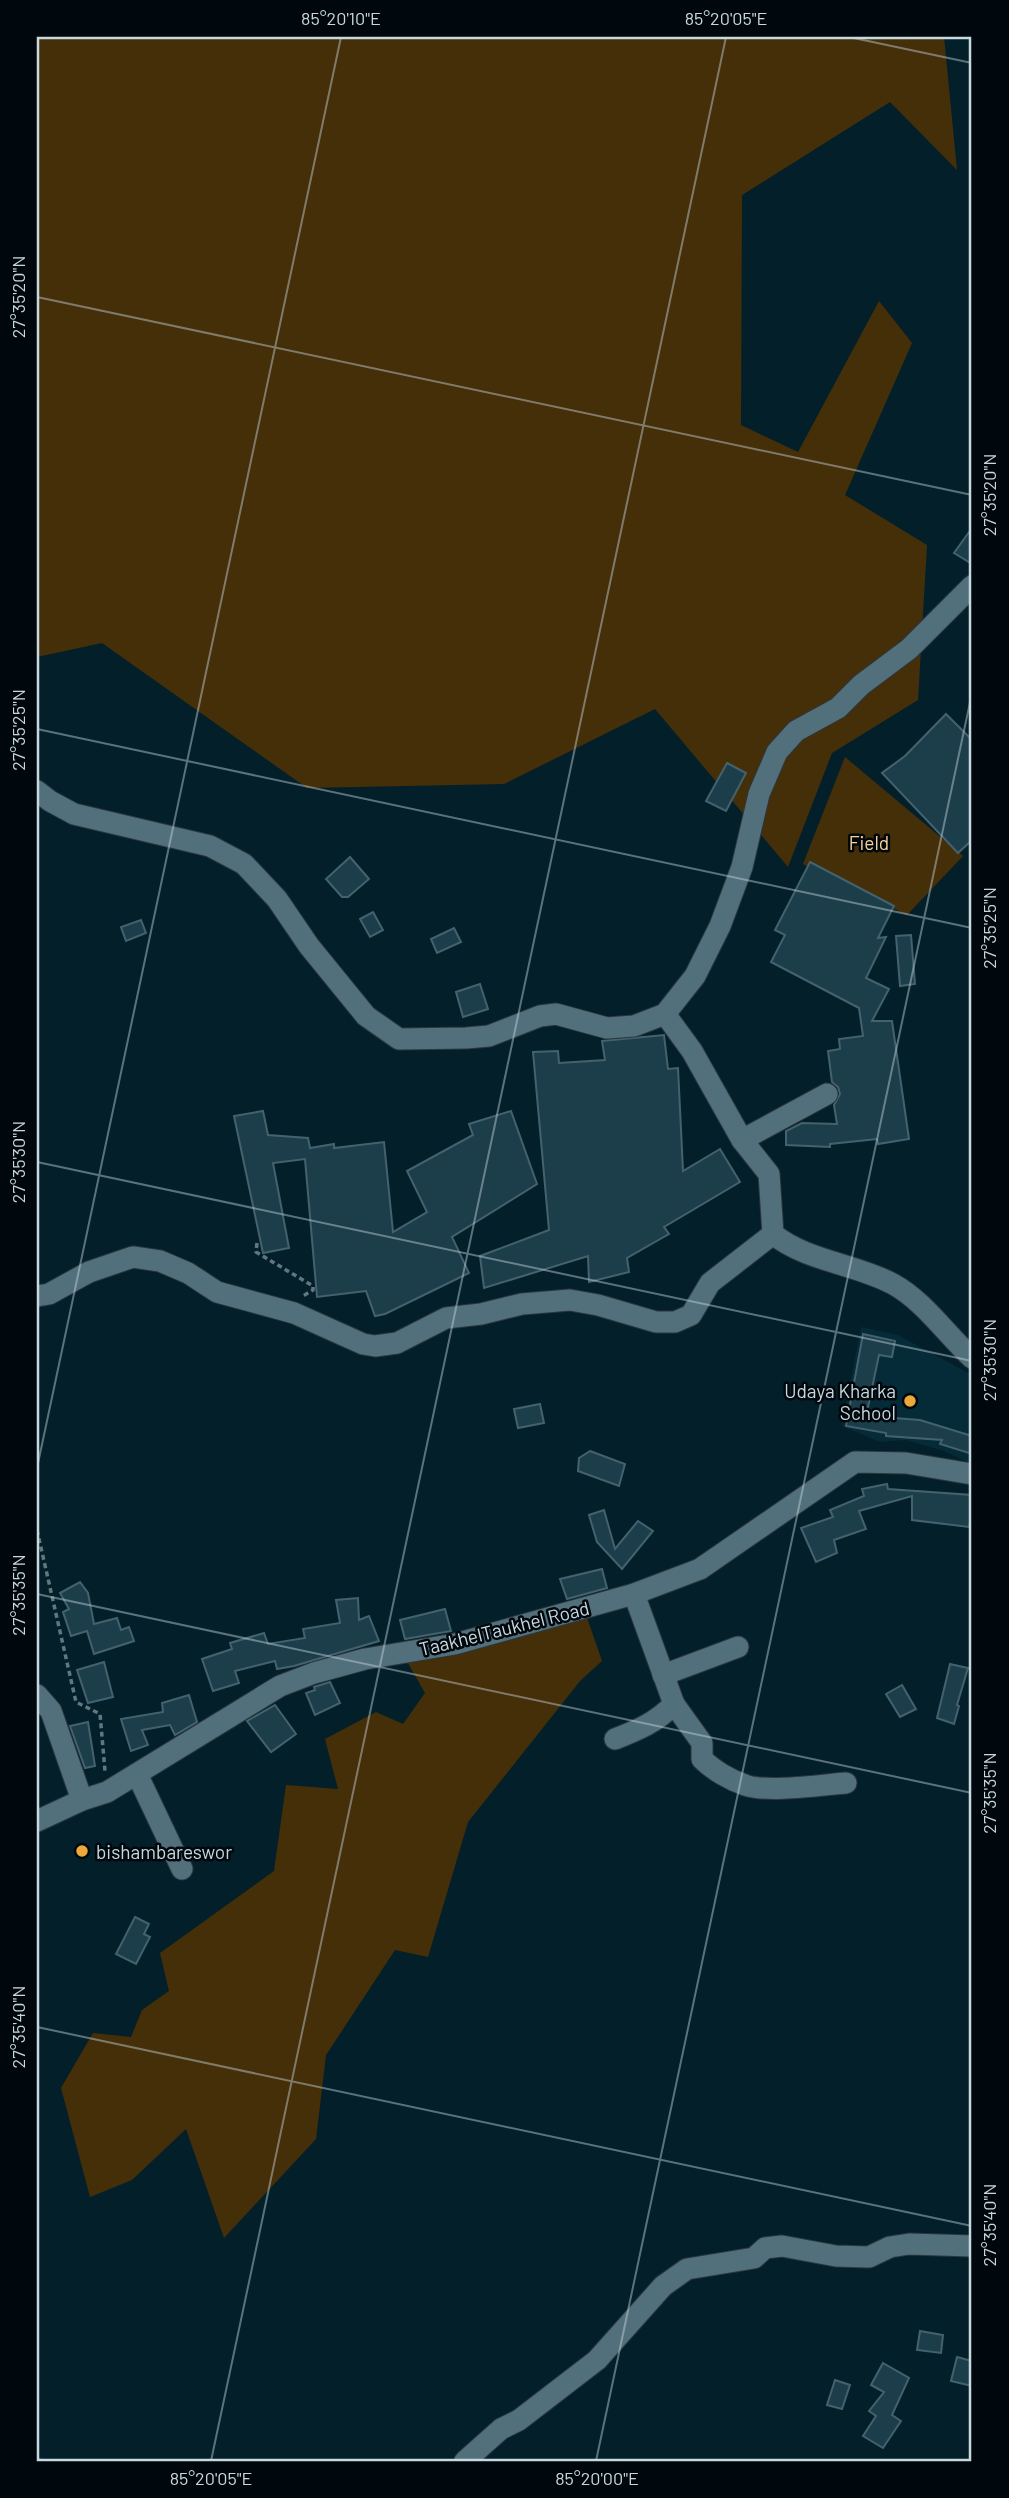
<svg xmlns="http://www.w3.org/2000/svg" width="1009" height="2498" font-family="Barlow,sans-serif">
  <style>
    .built { fill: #042b37 }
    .green { fill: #452f09 }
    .building { fill: #1c3e4b; stroke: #44626e; stroke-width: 2 }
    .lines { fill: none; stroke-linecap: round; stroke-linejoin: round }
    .minor-casing { stroke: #2c373e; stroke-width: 23 }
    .path { stroke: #60777f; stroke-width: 3.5; stroke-dasharray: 5 3.5; stroke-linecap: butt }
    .minor { stroke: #52707c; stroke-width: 21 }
    .ticks { fill: none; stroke: #c8d8df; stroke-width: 2; stroke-opacity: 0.45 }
    .poi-dot { fill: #eba93a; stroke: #01080d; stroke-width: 2.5 }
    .labels { text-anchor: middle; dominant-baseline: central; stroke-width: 5; stroke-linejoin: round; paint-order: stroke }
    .park-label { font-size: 19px; fill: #fad299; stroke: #01080d }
    .poi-label { font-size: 19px; fill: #c8d8df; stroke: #01080d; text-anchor: end }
    .street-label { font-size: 19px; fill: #c8d8df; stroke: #01080d }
    .neatline { fill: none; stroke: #c8d8df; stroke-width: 2.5 }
    .ticks-label { font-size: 18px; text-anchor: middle; fill: #c8d8df }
  </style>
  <rect width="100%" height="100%" fill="#03202a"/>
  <polygon class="built" points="861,1327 898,1335 972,1375 972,1464 941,1450 905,1440 880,1442 842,1426"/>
  <g class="green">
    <polygon points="37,37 944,37 957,170 890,102 742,195 741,425 798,452 879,301 912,343 845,495 927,545 918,700 832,753 788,867 655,709 504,784 307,788 102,643 37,657"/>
    <polygon points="845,757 963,856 907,915 803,864"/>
    <polygon points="585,1612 602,1661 580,1681 468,1822 428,1957 395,1950 326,2055 316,2139 224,2238 186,2129 132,2180 90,2197 61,2088 93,2033 131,2037 142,2010 169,1991 160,1953 274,1871 286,1785 338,1789 325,1739 376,1712 403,1724 425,1693 405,1658"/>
  </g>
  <g class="building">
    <polygon points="972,528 972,564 954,553"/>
    <polygon points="946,714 972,740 972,840 958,853 882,773 905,756"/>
    <polygon points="727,763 746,773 726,811 706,801"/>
    <polygon points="350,857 369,879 348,897 342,897 326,879"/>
    <polygon points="810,862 894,906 878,938 886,937 866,978 889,989 872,1021 892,1021 909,1139 878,1144 877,1139 830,1144 830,1147 786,1145 786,1131 802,1123 837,1124 834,1105 840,1094 838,1087 832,1082 828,1051 840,1049 839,1039 863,1036 859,1008 771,962 785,935 775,930"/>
    <polygon points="373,912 383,930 370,937 360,919"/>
    <polygon points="141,920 146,933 126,941 121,927"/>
    <polygon points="454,928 461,942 437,953 431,939"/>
    <polygon points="911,935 915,984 900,986 896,936"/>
    <polygon points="480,984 488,1009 463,1017 456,992"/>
    <polygon points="664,1035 668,1069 678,1068 683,1171 720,1149 740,1182 664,1227 669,1234 627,1258 629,1272 589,1282 588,1256 484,1288 480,1256 549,1230 533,1052 558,1051 559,1063 605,1060 602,1041"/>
    <polygon points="263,1111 268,1135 308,1138 310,1148 334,1144 334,1148 384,1142 393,1232 427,1212 407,1171 473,1135 469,1124 511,1111 537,1184 452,1237 469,1273 385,1314 375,1316 366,1291 317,1297 305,1159 273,1163 289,1248 263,1253 234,1116"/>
    <polygon points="863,1334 895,1341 892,1357 879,1355 867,1412 894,1418 920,1420 972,1436 972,1454 940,1444 942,1440 886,1436 886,1433 846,1426"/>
    <polygon points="540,1404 544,1423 518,1428 514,1409"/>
    <polygon points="590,1451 625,1464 619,1486 578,1471 579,1458"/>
    <polygon points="887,1484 888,1489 972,1495 972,1516 969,1527 912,1520 912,1496 859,1511 866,1529 834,1540 837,1553 816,1562 801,1528 833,1517 830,1510 864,1496 862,1489"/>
    <polygon points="604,1510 615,1549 638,1521 653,1531 622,1569 597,1542 589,1515"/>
    <polygon points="602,1569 607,1588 567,1599 560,1579"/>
    <polygon points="80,1582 88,1593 94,1624 117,1618 121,1630 129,1627 134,1641 94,1654 87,1631 71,1636 63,1612 69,1609 60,1593"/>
    <polygon points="358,1598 359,1620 369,1616 379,1641 294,1666 277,1669 275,1661 235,1671 239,1683 213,1691 202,1659 232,1649 230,1643 264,1633 268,1644 305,1638 303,1629 340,1623 336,1600"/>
    <polygon points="445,1609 451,1631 405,1639 400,1620"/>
    <polygon points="104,1662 113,1697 88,1703 77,1670"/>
    <polygon points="950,1664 968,1668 957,1705 959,1706 954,1724 937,1718"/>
    <polygon points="330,1682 340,1703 315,1715 306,1693 315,1690 314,1687"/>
    <polygon points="902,1685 916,1709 900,1717 886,1694"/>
    <polygon points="189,1695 197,1722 175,1735 170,1725 142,1730 148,1745 131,1751 121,1719 163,1712 162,1703"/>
    <polygon points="275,1705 296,1734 271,1752 247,1721"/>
    <polygon points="88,1722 95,1766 85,1768 70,1726"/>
    <polygon points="135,1917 149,1924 144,1934 150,1937 136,1964 116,1954"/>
    <polygon points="920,2331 943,2335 941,2353 917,2350"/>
    <polygon points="957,2357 972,2361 972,2386 951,2381"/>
    <polygon points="883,2363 909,2378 892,2415 901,2421 883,2448 863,2436 876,2416 869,2411 884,2392 871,2385"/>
    <polygon points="835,2380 850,2385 842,2409 827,2405"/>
  </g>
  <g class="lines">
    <g class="minor-casing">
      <g id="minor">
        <polyline points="37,791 50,801 74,814 210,846 244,864 277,899 309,946 366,1016 399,1039 466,1038 489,1036 540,1016 556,1014 607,1028 634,1026 665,1014 695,976 720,926 742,867 759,794 777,752 796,731 838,708 861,685 909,649 972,586"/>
        <path d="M665,1014L692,1051L742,1140L769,1174L773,1234C806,1261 856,1264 893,1284C924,1301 946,1334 972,1358"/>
        <polyline points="742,1140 827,1094"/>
        <polyline points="37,1296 49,1294 89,1272 133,1257 160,1261 188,1273 217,1292 294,1313 363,1344 375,1346 397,1343 446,1318 481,1314 522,1304 570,1300 598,1305 656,1322 675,1322 691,1315 710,1283 773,1234"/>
        <path d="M634,1594L674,1704L702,1743V1759C713,1770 730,1780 745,1785C766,1793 821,1785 846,1783"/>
        <polyline points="663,1675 738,1647"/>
        <polyline points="37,1695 51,1711 82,1800"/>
        <path d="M615,1739C638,1730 657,1722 674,1704"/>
        <polyline points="137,1774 182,1869"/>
        <polyline points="37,1821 82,1800 107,1792 280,1686 314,1673 365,1659 455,1644 634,1594 700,1569 855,1462 906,1463 972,1474"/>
        <polyline points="465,2461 501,2429 519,2420 597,2360 663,2286 687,2269 754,2258 765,2248 782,2246 836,2256 869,2257 890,2247 909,2244 972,2246"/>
      </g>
    </g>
    <g class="path">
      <polyline points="257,1243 256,1252 313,1286 313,1290 303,1296"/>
      <polyline points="37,1530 76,1702 100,1714 105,1771"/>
    </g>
    <use href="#minor" class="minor"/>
  </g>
  <path class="ticks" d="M849,37L972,63M37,297L972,495M37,729L972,928M37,1162L972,1361M37,1468L341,37M37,1594L972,1793M37,2027L972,2226M37,2459L46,2461M211,2461L726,37M596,2461L972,693"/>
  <g class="poi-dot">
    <circle cx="910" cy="1401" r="7"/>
    <circle cx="82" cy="1851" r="7"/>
  </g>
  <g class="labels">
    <g class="park-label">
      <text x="869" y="842">Field</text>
    </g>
    <g class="poi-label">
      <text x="896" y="1390">Udaya Kharka<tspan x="896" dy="22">School</tspan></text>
      <text x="96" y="1851" text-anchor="start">bishambareswor</text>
    </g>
    <g class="street-label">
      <text transform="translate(504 1628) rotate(-14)">TaakhelTaukhel Road</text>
    </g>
  </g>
  <rect width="1009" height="2498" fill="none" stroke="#01080d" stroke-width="77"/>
  <rect x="38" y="38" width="932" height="2422" class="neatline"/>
  <g class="ticks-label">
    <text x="341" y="25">85°20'10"E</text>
    <text x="726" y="25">85°20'05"E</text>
    <text transform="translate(19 297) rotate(-90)" y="6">27°35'20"N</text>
    <text transform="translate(990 495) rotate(-90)" y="6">27°35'20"N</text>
    <text transform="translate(19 730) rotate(-90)" y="6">27°35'25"N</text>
    <text transform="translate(990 928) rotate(-90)" y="6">27°35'25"N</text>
    <text transform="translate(19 1162) rotate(-90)" y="6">27°35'30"N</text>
    <text transform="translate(990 1360) rotate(-90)" y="6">27°35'30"N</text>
    <text transform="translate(19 1595) rotate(-90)" y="6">27°35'35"N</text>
    <text transform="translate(990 1793) rotate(-90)" y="6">27°35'35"N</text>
    <text transform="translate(19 2027) rotate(-90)" y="6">27°35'40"N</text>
    <text transform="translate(990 2225) rotate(-90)" y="6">27°35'40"N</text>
    <text x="211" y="2485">85°20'05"E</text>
    <text x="597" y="2485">85°20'00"E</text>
  </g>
</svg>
